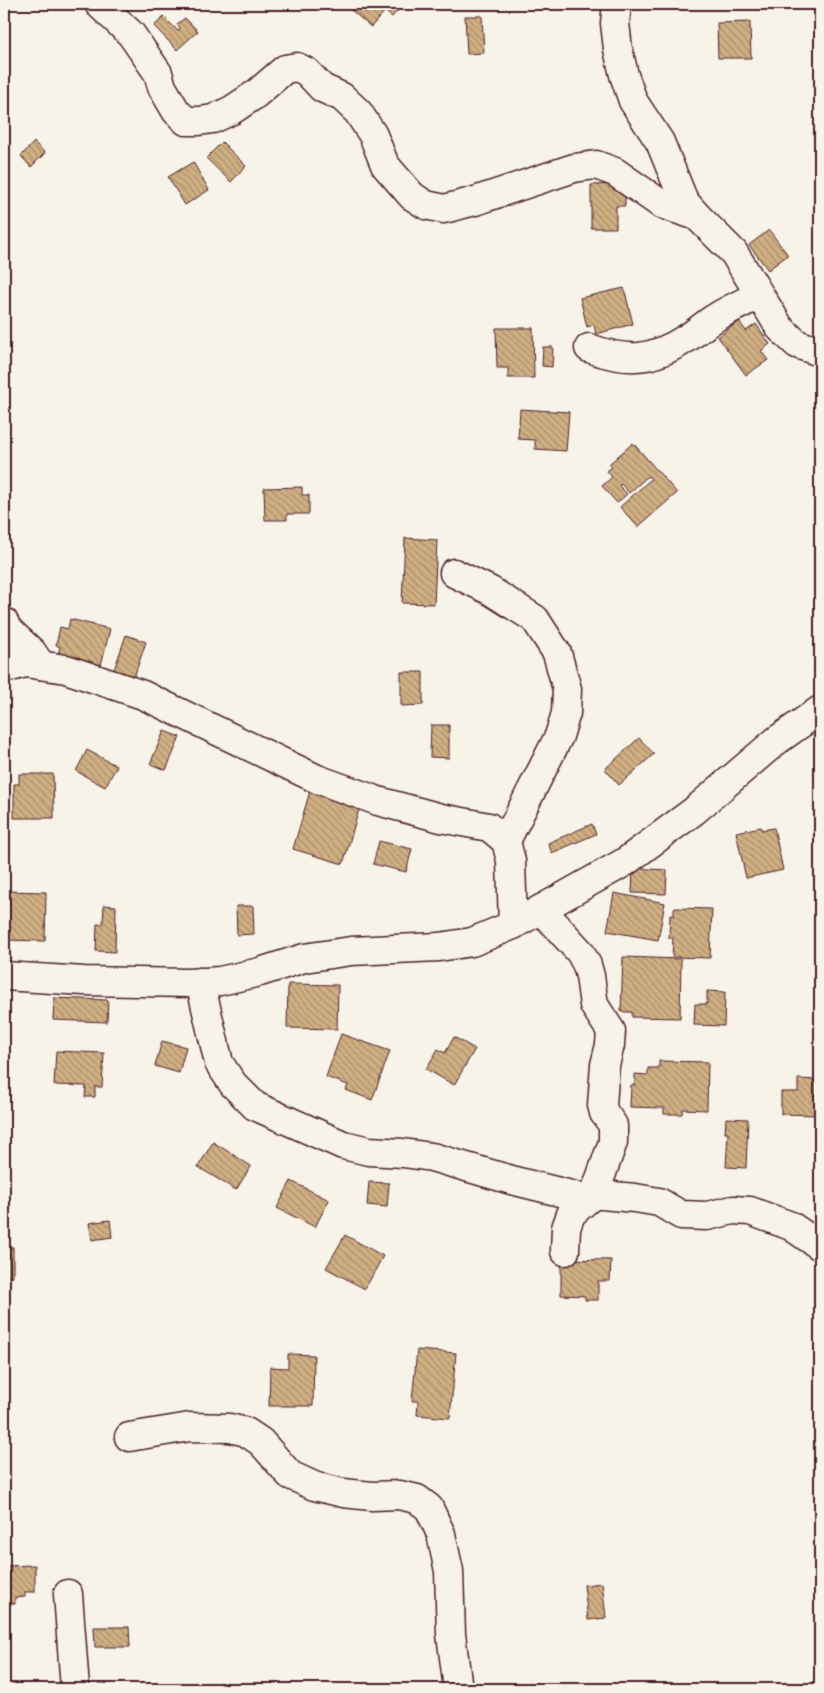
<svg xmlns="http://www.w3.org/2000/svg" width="824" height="1693" font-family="'Gochi Hand',sans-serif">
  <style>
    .building { fill: url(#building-back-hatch); stroke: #4a1f2b }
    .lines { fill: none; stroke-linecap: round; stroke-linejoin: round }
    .minor-casing { stroke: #4a1f2b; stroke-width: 31 }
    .minor { stroke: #f7f3e8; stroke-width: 28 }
  </style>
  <defs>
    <pattern id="building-back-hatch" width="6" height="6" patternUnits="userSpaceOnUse" patternTransform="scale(1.25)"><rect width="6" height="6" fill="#d0af83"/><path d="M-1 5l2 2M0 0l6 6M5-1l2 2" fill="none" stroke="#ab8e6b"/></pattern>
  </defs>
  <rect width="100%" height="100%" fill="#f7f3e8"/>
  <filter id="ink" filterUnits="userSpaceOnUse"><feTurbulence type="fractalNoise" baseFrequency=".02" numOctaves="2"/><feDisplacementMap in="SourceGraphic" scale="10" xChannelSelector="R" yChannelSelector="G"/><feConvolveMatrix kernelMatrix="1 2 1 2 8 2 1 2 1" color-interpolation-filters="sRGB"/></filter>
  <g filter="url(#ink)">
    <g class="building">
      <polygon points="344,4 403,4 392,17 385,11 371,27"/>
      <polygon points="465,16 482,16 484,53 467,54"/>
      <polygon points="164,17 178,31 180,28 177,24 185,18 198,31 177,50 154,26"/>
      <polygon points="750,22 751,58 718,58 717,23"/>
      <polygon points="34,142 45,153 31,167 21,156"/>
      <polygon points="222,142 246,166 231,182 206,158"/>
      <polygon points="193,162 209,190 185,205 168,177"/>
      <polygon points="625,184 625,206 616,206 616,228 591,228 591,185"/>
      <polygon points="769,230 788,255 768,270 749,245"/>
      <polygon points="624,288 633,324 596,334 594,325 587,327 580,298"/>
      <polygon points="739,321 746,331 756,324 770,344 761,351 768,360 746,375 718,337"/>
      <polygon points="496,328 533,328 534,378 508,378 508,368 497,368"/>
      <polygon points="543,347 553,347 552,367 542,366"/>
      <polygon points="520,409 569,412 566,451 535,449 535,440 518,439"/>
      <polygon points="633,443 677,493 638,527 620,507 651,479 648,476 629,493 621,484 619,486 627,494 617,503 602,486 612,477 607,471 612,467 609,464"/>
      <polygon points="302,487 302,495 309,495 309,514 287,514 287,520 265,520 264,488"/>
      <polygon points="405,538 437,540 434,604 402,603"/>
      <polygon points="70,619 110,629 100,669 57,658 60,647 56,645 60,627 68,629"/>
      <polygon points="126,635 146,642 134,677 114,670"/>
      <polygon points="401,672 423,672 423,705 401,706"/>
      <polygon points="431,725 449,725 449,758 430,757"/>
      <polygon points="164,731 180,737 166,770 150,764"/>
      <polygon points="639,738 654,754 619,785 605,769"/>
      <polygon points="87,750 117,766 105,787 76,771"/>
      <polygon points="19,774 53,774 54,818 14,818 14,784 19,784"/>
      <polygon points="310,791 360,806 343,864 293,849"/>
      <polygon points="592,824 596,834 552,853 548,843"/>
      <polygon points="761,827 761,830 774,828 783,870 746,878 736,832"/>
      <polygon points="379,841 412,849 406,872 373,864"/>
      <polygon points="633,868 667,870 666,894 632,893"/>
      <polygon points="4,891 46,892 45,941 4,940"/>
      <polygon points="614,893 665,903 658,940 607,931"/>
      <polygon points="104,905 116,906 115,952 96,951 97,924 103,924"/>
      <polygon points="236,906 253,906 254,934 237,935"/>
      <polygon points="674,908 712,909 710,958 672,957 673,938 669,938 670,915 674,916"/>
      <polygon points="623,957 681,959 680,1018 632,1017 632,1012 621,1012"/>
      <polygon points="288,984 338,985 337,1029 287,1028"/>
      <polygon points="707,991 725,992 724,1026 694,1025 695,1004 707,1004"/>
      <polygon points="54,998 108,1000 107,1022 53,1020"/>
      <polygon points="341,1034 390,1051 372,1100 346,1090 348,1085 326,1077"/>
      <polygon points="454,1037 475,1049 454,1085 426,1069 438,1049 445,1053"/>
      <polygon points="162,1041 186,1047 179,1073 155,1066"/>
      <polygon points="56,1051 104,1053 102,1087 95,1087 95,1097 85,1097 86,1086 54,1085"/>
      <polygon points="659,1061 708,1062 707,1110 683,1109 682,1114 664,1114 664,1108 630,1107 631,1085 635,1085 635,1074 648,1075 648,1068 659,1068"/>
      <polygon points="798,1079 817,1080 816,1115 781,1114 781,1092 798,1092"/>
      <polygon points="726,1118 748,1119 746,1168 726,1167 728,1133 725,1133"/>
      <polygon points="213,1142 251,1166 236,1190 198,1167"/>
      <polygon points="291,1181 329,1200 315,1227 277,1208"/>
      <polygon points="369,1182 389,1183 387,1207 367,1205"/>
      <polygon points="110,1220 112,1237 92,1240 89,1223"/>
      <polygon points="345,1235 383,1256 365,1289 326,1268"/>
      <rect x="4" y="1247" width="9" height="30"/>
      <polygon points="561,1259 611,1260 610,1281 598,1281 598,1300 585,1300 585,1296 561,1295"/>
      <polygon points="417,1350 456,1353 450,1418 417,1415 418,1401 412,1401"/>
      <polygon points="288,1354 314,1355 313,1406 269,1406 270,1367 288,1368"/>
      <polygon points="35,1565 35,1592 25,1592 25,1597 15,1598 15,1604 4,1604 4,1566"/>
      <polygon points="602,1583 606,1618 588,1620 584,1585"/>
      <polygon points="94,1627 129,1627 130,1647 95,1647"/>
    </g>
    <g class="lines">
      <g class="minor-casing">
        <g id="minor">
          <polyline points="99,4 131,34 158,73 162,87 176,111 186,121 199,121 213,119 232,110 256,94 285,69 297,67 307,72 322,88 342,97 358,112 373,135 385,165 412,196 426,205 444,209 475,201 574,168 596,165 615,172 661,204 697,216"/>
          <polyline points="617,4 615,23 618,49 624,75 633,101 660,142 684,201 697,216 734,253 780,328 797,344 820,352"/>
          <path d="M589,348C627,362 652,361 687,338C697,332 705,324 715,318C729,309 745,302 759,295"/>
          <polyline points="454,573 491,591 535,619 557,653 567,689 566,713 559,736 506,841"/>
          <polyline points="4,622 7,629 32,652 41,665"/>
          <polyline points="4,669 25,663 66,669 143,695 317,779 378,801 441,818 489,827 506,841 511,861 513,925"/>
          <polyline points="541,909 580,952 587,965 590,976 594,1005 611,1031 610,1045 605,1065 602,1105 604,1113 613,1125 613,1142 597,1187 588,1199 571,1214 566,1228 565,1251"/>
          <polyline points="4,976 84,981 189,983 220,981 260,972 304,958 351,951 439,947 472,942 513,925 625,862 694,811 776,741 820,710"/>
          <polyline points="200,982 219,1063 233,1084 255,1106 343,1145 369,1151 403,1153 432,1157 515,1181 588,1199"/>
          <polyline points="591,1194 635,1198 659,1202 681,1215 707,1216 733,1210 750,1211 791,1226 820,1246"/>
          <polyline points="129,1437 190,1427 230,1428 246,1432 261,1442 290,1475 314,1486 343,1493 372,1496 399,1495 417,1499 429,1508 441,1534 449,1571 451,1634 458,1689"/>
          <polyline points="68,1594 75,1689"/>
        </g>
      </g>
      <use href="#minor" class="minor"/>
    </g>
  </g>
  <rect width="824" height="1693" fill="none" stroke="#f7f3e8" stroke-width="20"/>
  <rect x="10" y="10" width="804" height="1673" fill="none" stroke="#4a1f2b" stroke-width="2" filter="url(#ink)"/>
</svg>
